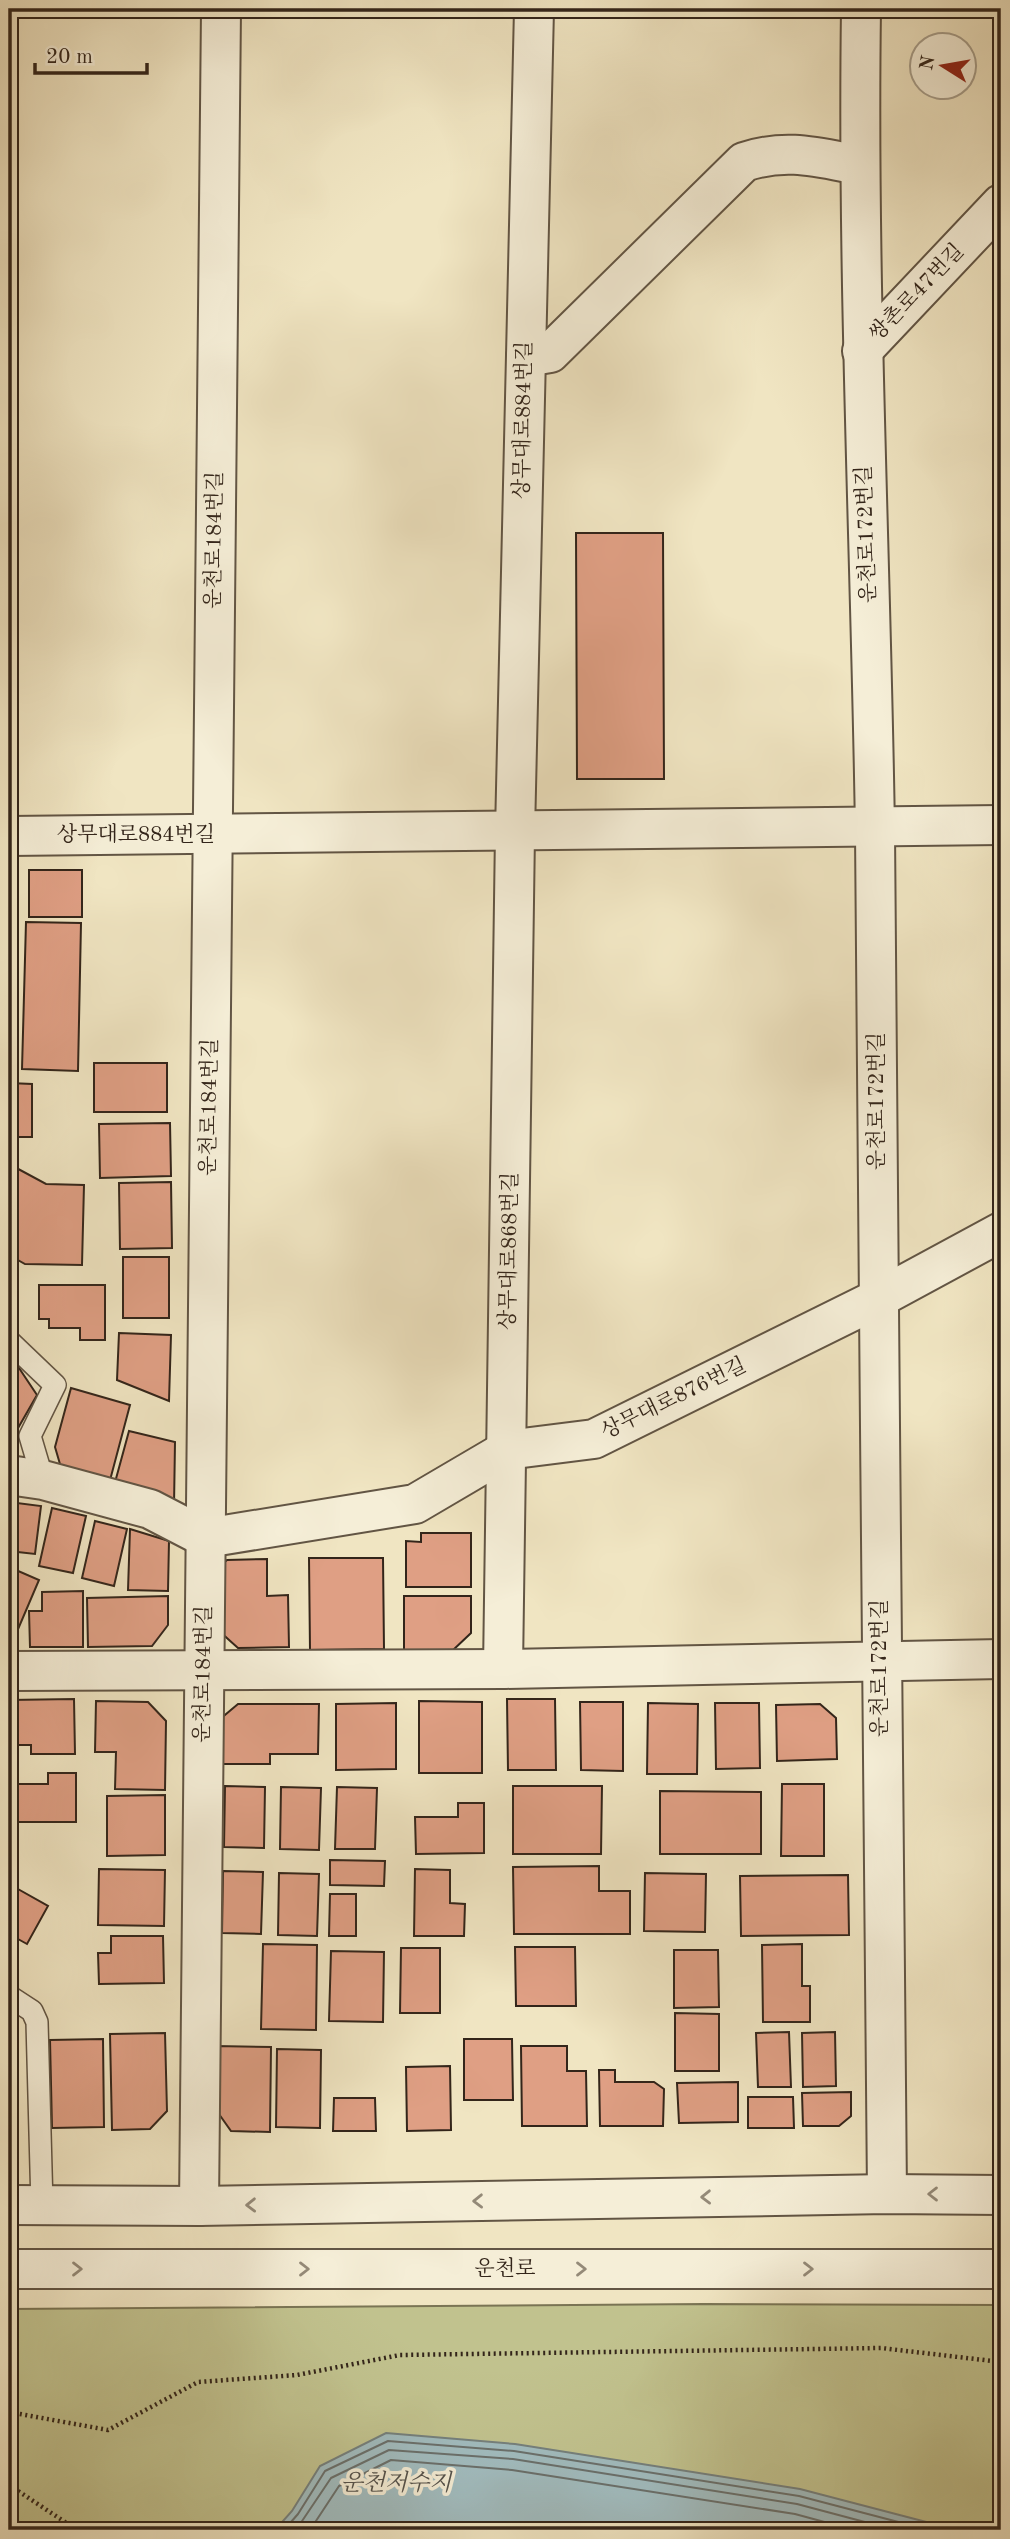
<svg xmlns="http://www.w3.org/2000/svg" width="1010" height="2539" font-family="'Old Standard TT','Noto Serif KR',serif">
  <style>
    .green { fill: #c1c28e; stroke: #7a7454; stroke-width: 2 }
    .water { fill: #a1bcbf; stroke: #75807d; stroke-width: 2 }
    .lines { fill: none; stroke-linecap: round; stroke-linejoin: round }
    .shore { stroke: #6a706c; stroke-width: 2 }
    .building { fill: #df9f84; stroke: #33251a; stroke-width: 2 }
    .service-casing { stroke: #625544; stroke-width: 24 }
    .minor-casing { stroke: #625544; stroke-width: 42 }
    .tertiary-casing { stroke: #625544; stroke-width: 42 }
    .path { stroke: #33251a; stroke-width: 4.5; stroke-dasharray: 2 3.5; stroke-linecap: butt }
    .service { stroke: #f5eed7; stroke-width: 21 }
    .minor { stroke: #f5eed7; stroke-width: 38 }
    .tertiary { stroke: #f5eed7; stroke-width: 38 }
    .oneway { stroke: #948a78 }
    .labels { text-anchor: middle; dominant-baseline: central; stroke-width: 7; stroke-linejoin: round; paint-order: stroke }
    .street-label { font-size: 21px; fill: #33251a; stroke: #f5eed7 }
    .water-label { font-size: 23px; font-style: italic; fill: #54524c; stroke: #f5eed7 }
  </style>
  <rect width="100%" height="100%" fill="#f0e5c2"/>
  <filter id="stains"><feTurbulence type="fractalNoise" baseFrequency=".00286" numOctaves="4"/><feColorMatrix values="0 0 0 0 .2 0 0 0 0 .09 0 0 0 0 .02 0 0 0 .5 -.17"/></filter>
  <radialGradient id="worn" r=".72"><stop offset=".6" stop-color="#630" stop-opacity="0"/><stop offset="1" stop-color="#630" stop-opacity=".3"/></radialGradient>
  <polygon class="green" points="704,2304 1001,2305 1001,2530 9,2530 9,2309"/>
  <polygon class="water" points="386,2433 515,2444 800,2489 957,2530 275,2530 292,2511 320,2466"/>
  <g class="lines">
    <g class="shore">
      <polyline points="284,2530 298,2514 325,2471 388,2441 514,2451 799,2496 929,2530"/>
      <polyline points="296,2530 331,2478 389,2450 513,2459 797,2504 895,2530"/>
      <polyline points="310,2530 339,2486 391,2460 512,2470 795,2514 854,2530"/>
    </g>
  </g>
  <g class="building">
    <polygon points="576,533 663,533 664,779 577,779"/>
    <rect x="29" y="870" width="53" height="47"/>
    <polygon points="26,922 81,923 78,1071 22,1069"/>
    <rect x="94" y="1063" width="73" height="49"/>
    <polygon points="9,1083 32,1084 32,1137 9,1137"/>
    <polygon points="170,1123 171,1176 100,1178 99,1124"/>
    <polygon points="9,1164 46,1184 84,1185 82,1265 25,1264 9,1255"/>
    <polygon points="171,1182 172,1248 120,1249 119,1183"/>
    <rect x="123" y="1257" width="46" height="61"/>
    <polygon points="39,1285 105,1285 105,1340 80,1340 80,1328 49,1328 49,1319 39,1319"/>
    <polygon points="119,1333 171,1335 169,1401 117,1380"/>
    <polygon points="9,1353 37,1395 14,1435 9,1436"/>
    <polygon points="71,1388 130,1405 109,1484 62,1471 55,1447"/>
    <polygon points="129,1431 175,1442 174,1506 114,1486"/>
    <polygon points="9,1502 41,1506 35,1554 9,1551"/>
    <polygon points="52,1508 86,1516 73,1573 39,1566"/>
    <polygon points="95,1521 127,1529 114,1586 82,1578"/>
    <polygon points="130,1529 169,1541 168,1591 128,1590"/>
    <polygon points="421,1533 471,1533 471,1587 406,1587 406,1541 421,1542"/>
    <polygon points="309,1558 383,1558 384,1649 310,1650"/>
    <polygon points="267,1559 267,1596 288,1595 289,1647 238,1648 218,1630 218,1568 227,1560"/>
    <polygon points="9,1567 39,1580 10,1648 9,1648"/>
    <polygon points="83,1591 83,1647 30,1647 29,1611 42,1611 42,1592"/>
    <polygon points="168,1596 168,1625 152,1646 88,1647 87,1598"/>
    <polygon points="404,1596 471,1596 471,1633 451,1652 404,1652"/>
    <polygon points="74,1699 75,1754 31,1754 31,1745 9,1745 9,1700"/>
    <polygon points="507,1699 555,1699 556,1770 508,1770"/>
    <polygon points="96,1701 148,1702 166,1721 165,1790 115,1789 116,1752 95,1752"/>
    <polygon points="419,1701 482,1702 482,1773 419,1773"/>
    <polygon points="580,1702 623,1702 623,1771 581,1770"/>
    <polygon points="396,1703 396,1769 336,1770 336,1704"/>
    <polygon points="648,1703 698,1704 697,1774 647,1774"/>
    <polygon points="715,1703 759,1703 760,1768 716,1769"/>
    <polygon points="238,1704 319,1704 318,1754 270,1754 270,1764 218,1764 219,1720"/>
    <polygon points="820,1704 836,1718 837,1759 777,1761 776,1705"/>
    <polygon points="48,1773 76,1773 76,1822 9,1822 13,1784 48,1784"/>
    <polygon points="782,1784 824,1784 824,1856 781,1856"/>
    <polygon points="225,1786 265,1787 264,1848 224,1847"/>
    <polygon points="513,1786 602,1786 601,1854 513,1854"/>
    <polygon points="281,1787 321,1788 319,1850 280,1849"/>
    <polygon points="337,1787 377,1788 375,1849 335,1849"/>
    <polygon points="660,1791 761,1792 761,1854 660,1854"/>
    <polygon points="165,1795 165,1855 107,1856 107,1796"/>
    <polygon points="458,1803 484,1803 484,1853 416,1854 415,1817 458,1817"/>
    <polygon points="330,1860 385,1861 384,1886 330,1885"/>
    <polygon points="599,1866 599,1891 630,1891 630,1934 514,1934 513,1867"/>
    <polygon points="99,1869 165,1870 164,1926 98,1925"/>
    <polygon points="415,1869 450,1870 450,1903 465,1904 464,1936 414,1936"/>
    <polygon points="223,1871 263,1872 261,1934 222,1933"/>
    <polygon points="279,1873 319,1874 317,1936 278,1935"/>
    <polygon points="645,1873 706,1874 705,1932 644,1931"/>
    <polygon points="848,1875 849,1935 741,1936 740,1876"/>
    <polygon points="9,1884 48,1906 27,1944 9,1934"/>
    <polygon points="330,1894 356,1894 356,1936 329,1936"/>
    <polygon points="111,1936 163,1936 164,1983 99,1984 98,1953 111,1953"/>
    <polygon points="263,1944 317,1945 316,2030 261,2029"/>
    <polygon points="802,1944 802,1986 810,1986 810,2022 763,2022 762,1945"/>
    <polygon points="515,1947 575,1947 576,2006 516,2006"/>
    <polygon points="401,1948 440,1948 440,2013 400,2013"/>
    <polygon points="674,1950 718,1950 719,2007 674,2008"/>
    <polygon points="331,1951 384,1952 383,2022 329,2021"/>
    <polygon points="675,2013 719,2014 719,2071 675,2071"/>
    <polygon points="789,2032 791,2087 758,2087 756,2033"/>
    <polygon points="835,2032 836,2086 803,2087 802,2033"/>
    <polygon points="165,2033 167,2111 150,2129 112,2130 110,2034"/>
    <polygon points="103,2039 104,2127 52,2128 50,2040"/>
    <polygon points="464,2039 512,2039 513,2100 464,2100"/>
    <polygon points="215,2046 271,2047 270,2132 231,2131 214,2107"/>
    <polygon points="521,2046 567,2046 567,2071 586,2071 587,2126 522,2126"/>
    <polygon points="277,2049 321,2050 320,2128 276,2127"/>
    <polygon points="450,2066 451,2130 407,2131 406,2067"/>
    <polygon points="599,2070 615,2070 615,2082 654,2082 664,2089 663,2126 600,2126"/>
    <polygon points="738,2082 738,2122 679,2123 677,2083"/>
    <polygon points="851,2092 851,2116 839,2126 803,2126 802,2093"/>
    <polygon points="748,2097 793,2097 794,2128 748,2128"/>
    <polygon points="334,2098 375,2098 376,2131 333,2131"/>
  </g>
  <g class="lines">
    <g class="service-casing">
      <g id="service">
        <polyline points="9,1341 55,1385 30,1436 43,1480"/>
        <polyline points="9,1996 32,2011 37,2022 42,2206"/>
      </g>
    </g>
    <g class="minor-casing">
      <g id="minor">
        <path d="M861,9C857,284 871,558 875,832C881,1286 880,1740 887,2194"/>
        <polyline points="862,351 1001,204"/>
        <path d="M526,357L550,353L744,162C786,148 816,157 859,165"/>
        <polyline points="9,836 1001,825"/>
        <polyline points="9,1475 43,1480 150,1509 206,1538 415,1504 507,1450 594,1439 879,1298 1001,1232"/>
        <polyline points="503,1669 515,832 534,9"/>
        <polyline points="9,1671 503,1669 1001,1659"/>
        <polyline points="199,2206 221,9"/>
      </g>
    </g>
    <g class="tertiary-casing">
      <g id="tertiary">
        <polyline points="9,2205 199,2206 887,2194 1001,2195"/>
        <polyline points="9,2269 1001,2269"/>
      </g>
    </g>
    <g class="path">
      <polyline points="9,2412 108,2430 198,2382 297,2375 400,2355 881,2348 1001,2362"/>
      <polyline points="9,2485 77,2530"/>
    </g>
    <use href="#service" class="service"/>
    <use href="#minor" class="minor"/>
    <use href="#tertiary" class="tertiary"/>
  </g>
  <defs><path id="oneway-chevron" d="M-2-3.5L2.5 0L-2 3.5" fill="none" stroke-width="1.6" stroke-linecap="round" stroke-linejoin="round" transform="scale(1.75)"/></defs>
  <g class="oneway">
    <use href="#oneway-chevron" transform="translate(933 2194) rotate(-180)"/>
    <use href="#oneway-chevron" transform="translate(706 2197) rotate(179)"/>
    <use href="#oneway-chevron" transform="translate(478 2201) rotate(179)"/>
    <use href="#oneway-chevron" transform="translate(251 2205) rotate(179)"/>
    <use href="#oneway-chevron" transform="translate(77 2269)"/>
    <use href="#oneway-chevron" transform="translate(304 2269)"/>
    <use href="#oneway-chevron" transform="translate(581 2269)"/>
    <use href="#oneway-chevron" transform="translate(808 2269)"/>
  </g>
  <g class="labels">
    <g class="street-label">
      <text transform="translate(917 293) rotate(-46)">쌍촌로47번길</text>
      <text transform="translate(524 420) rotate(-89)">상무대로884번길</text>
      <text transform="translate(867 534) rotate(-92)">운천로172번길</text>
      <text transform="translate(215 540) rotate(-89)">운천로184번길</text>
      <text x="136" y="835">상무대로884번길</text>
      <text transform="translate(877 1101) rotate(-90)">운천로172번길</text>
      <text transform="translate(210 1107) rotate(-89)">운천로184번길</text>
      <text transform="translate(510 1251) rotate(-89)">상무대로868번길</text>
      <text transform="translate(674 1399) rotate(-26)">상무대로876번길</text>
      <text transform="translate(880 1668) rotate(-90)">운천로172번길</text>
      <text transform="translate(204 1674) rotate(-89)">운천로184번길</text>
      <text x="505" y="2269">운천로</text>
    </g>
    <g class="water-label">
      <text x="396" y="2483">운천저수지</text>
    </g>
  </g>
  <rect width="1010" height="2539" fill="none" stroke="#f0e5c2" stroke-width="35"/>
  <rect x="10" y="10" width="989" height="2518" fill="none" stroke="#33251a" stroke-width="3.5"/>
  <rect x="18" y="18" width="975" height="2504" fill="none" stroke="#33251a" stroke-width="2"/>
  <g transform="translate(943 66) rotate(281)"><circle r="33" fill="#f5eed7" stroke="#a79e8b" stroke-width="2"/>
  <path d="M0-5L12 26L0 18L-12 26Z" fill="#8f2418"/>
  <text y="-10" font-size="19" font-weight="bold" text-anchor="middle" fill="#33251a">N</text>
  </g>
  <path d="M35 63v10h112v-10" fill="none" stroke="#33251a" stroke-width="3.5"/>
  <text x="46" y="63" font-size="21" fill="#33251a" stroke="#f5eed7" stroke-width="5" paint-order="stroke">20 m</text>
  <rect width="100%" height="100%" filter="url(#stains)"/>
  <rect width="100%" height="100%" fill="url(#worn)"/>
</svg>
